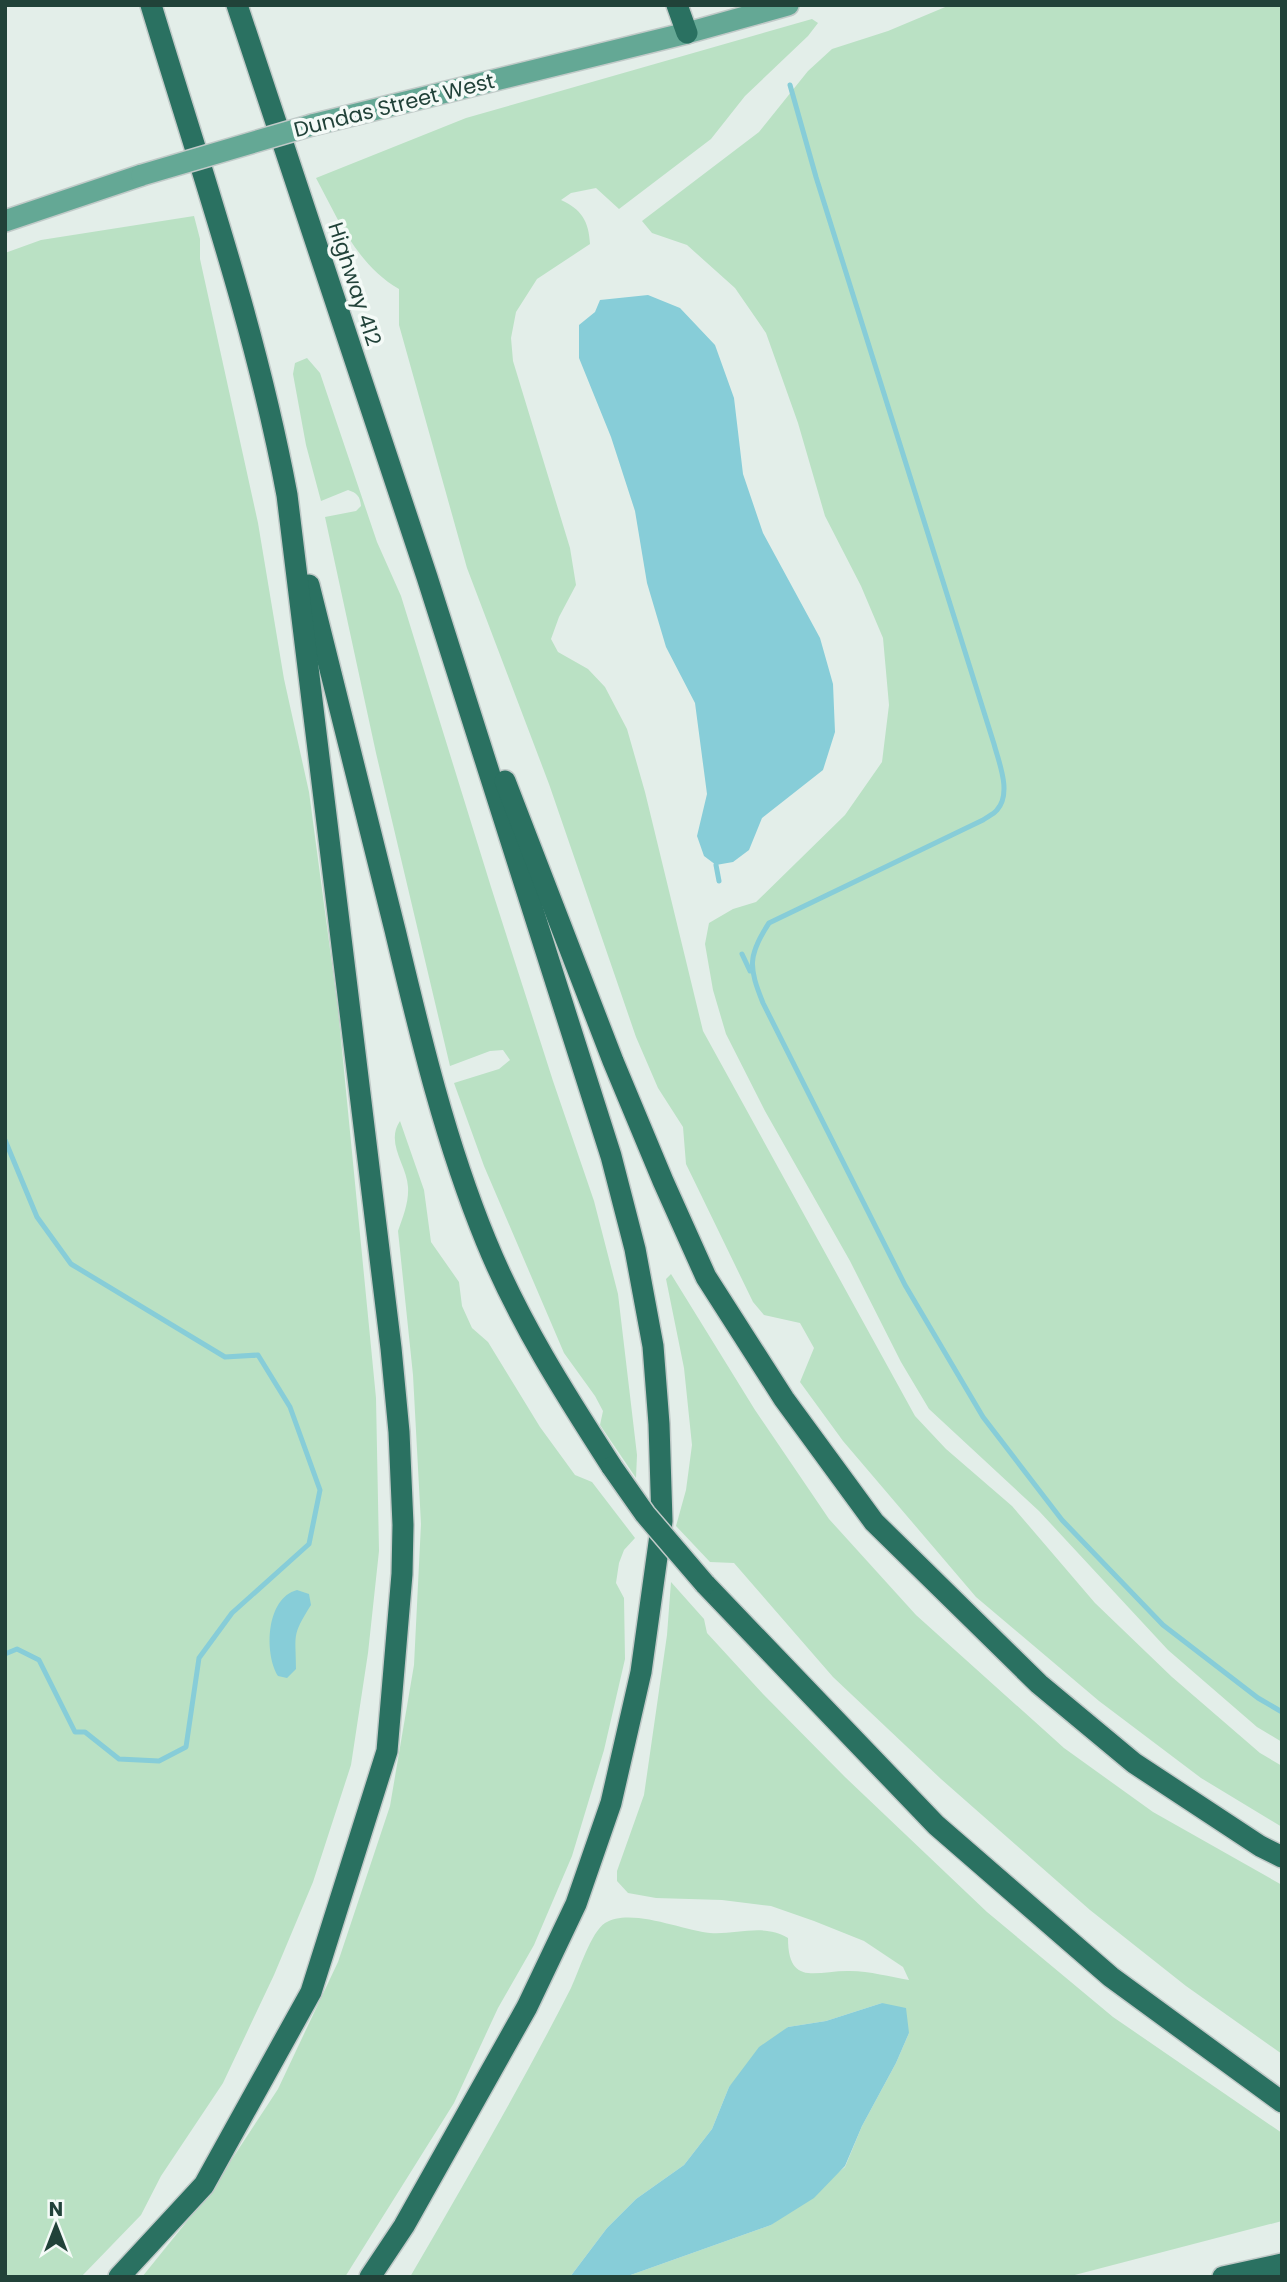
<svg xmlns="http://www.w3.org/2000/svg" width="1287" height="2282" font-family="Poppins,sans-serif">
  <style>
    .green { fill: #bae1c4 }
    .water { fill: #87cdd8 }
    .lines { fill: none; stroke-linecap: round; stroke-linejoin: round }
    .stream { stroke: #87cdd8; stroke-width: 5 }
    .primary-casing { stroke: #c1cac8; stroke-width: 24 }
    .motorway-casing { stroke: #c1cac8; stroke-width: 24 }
    .primary { stroke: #64a895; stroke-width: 21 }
    .motorway { stroke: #2a7161; stroke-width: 21 }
    .primary-bridge-casing { stroke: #c1cac8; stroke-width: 24; stroke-linecap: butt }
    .motorway-bridge-casing { stroke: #c1cac8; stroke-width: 24; stroke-linecap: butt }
    .primary-bridge { stroke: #64a895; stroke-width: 21 }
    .motorway-bridge { stroke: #2a7161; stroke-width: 21 }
    .labels { text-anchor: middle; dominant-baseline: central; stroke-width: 7; stroke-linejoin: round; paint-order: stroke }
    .street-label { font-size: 21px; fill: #214239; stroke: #f4faf7 }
  </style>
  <rect width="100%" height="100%" fill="#e3eee9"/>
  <g class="green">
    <polygon points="950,5 1282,5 1282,1742 1257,1727 1168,1650 1039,1511 929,1409 901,1362 850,1261 765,1111 726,1034 713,990 705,944 709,923 733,909 756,902 845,815 882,762 889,705 883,638 861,586 825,516 798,423 766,333 735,288 687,245 652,233 642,221 759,132 808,71 832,49 888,31"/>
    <path d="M812,19L818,23L808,36L745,96L711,139L619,209L596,188L571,193L561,200C581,209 589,221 590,244L537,279L516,312L511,338L513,361L570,548L576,585L559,617L551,639L558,652L588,669L605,687L627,729L645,792L703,1031L915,1416L946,1449L1012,1506L1095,1603L1172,1677L1260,1753L1282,1766V1827L1201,1778L1099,1701L976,1597L843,1441L800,1382L814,1348L800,1323L764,1315L753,1302L686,1164L683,1127L658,1088L636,1037L549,784L467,568L399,325V289C357,265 338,219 316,178L466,118Z"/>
    <polygon points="194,216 200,239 200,259 258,523 284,679 309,792 338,1009 376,1398 379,1551 368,1653 351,1765 313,1882 274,1975 223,2083 161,2176 141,2215 81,2277 5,2277 5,253 41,240"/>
    <path d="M307,358L320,373L377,542L401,596L491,887L553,1081L594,1201L618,1294L637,1455L636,1478L600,1425L603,1411L595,1396L564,1353L484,1166L454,1083L499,1069L510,1060L503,1050L490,1051L450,1066L376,753L325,517L356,511L361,506C360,496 357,493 348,490L321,501L306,445L293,374L295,363Z"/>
    <path d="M400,1121L424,1190L431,1242L459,1282L462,1306L472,1328L488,1342L540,1427L575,1475L592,1482L635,1538L624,1550L619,1563L616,1583L624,1598L625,1659L604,1750L572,1856L534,1945L498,2008L454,2103L345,2277H142L209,2194L278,2089L338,1962L390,1806L414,1665L421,1524L413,1375L398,1231C403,1217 409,1202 408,1187C407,1165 385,1143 400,1121Z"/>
    <polygon points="671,1274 755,1410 829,1519 916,1615 1064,1748 1153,1812 1282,1885 1282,2054 1186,1986 1090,1910 941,1779 833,1677 734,1563 710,1562 676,1526 686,1490 692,1445 684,1368 666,1279"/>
    <path d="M671,1582L704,1619L707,1633L763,1694L845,1777L987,1912L1113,2017L1282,2133V2221L1067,2277H625L771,2225L845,2167L862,2126L896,2063L909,2033L882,2003L826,2021L788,2027L729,2087L712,2129L684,2165L636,2199L607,2228L570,2277H410C465,2182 521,2086 571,1988C579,1971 591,1932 605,1923C630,1907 682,1930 710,1933C736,1935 764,1923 788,1938C788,1988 818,1970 850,1971C870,1971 890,1977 909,1980L903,1967L864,1941L814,1921L771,1906L722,1900L656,1898L628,1893L617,1881V1871L644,1795L667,1635Z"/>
  </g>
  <g class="water">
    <polygon points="648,295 680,308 715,345 734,398 743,474 763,533 820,638 833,684 835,732 823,770 762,818 749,850 733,862 716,865 704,856 697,836 707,794 695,703 666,647 647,583 635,511 611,437 579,358 579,325 595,312 600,300"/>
    <path d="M297,1590L309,1594L311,1605C291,1637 296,1634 296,1669L287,1678L278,1676C264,1653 266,1598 297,1590Z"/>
    <polygon points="882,2003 906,2008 909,2033 896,2063 862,2126 845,2166 814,2198 771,2225 625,2277 570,2277 607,2228 636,2199 684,2165 712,2129 729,2087 759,2047 788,2027 826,2021"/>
  </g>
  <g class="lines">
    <g class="stream">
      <path d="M790,85L816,177L994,744C999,763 1012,793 997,810C994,814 987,817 983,820L769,923C747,956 749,968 763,1003L905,1285L983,1417L1062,1520L1163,1625L1258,1698L1282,1712"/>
      <polyline points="716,865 719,881"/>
      <polyline points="742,954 750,971"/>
      <polyline points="5,1140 37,1217 71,1264 225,1357 258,1355 290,1407 320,1490 309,1544 232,1613 199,1658 186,1747 159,1761 119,1759 85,1732 75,1732 39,1660 17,1649 5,1654"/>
    </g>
    <g class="primary-casing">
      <g id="primary">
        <polyline points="312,125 687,33 788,5"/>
        <polyline points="5,221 142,175"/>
      </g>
    </g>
    <g class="motorway-casing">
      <g id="motorway">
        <polyline points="237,5 427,577 611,1156 635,1249 653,1346 659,1424 662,1521 641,1672 611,1803 576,1904 527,2007 404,2226 370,2277"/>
        <polyline points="677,5 687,33"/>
        <path d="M309,585C338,700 366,815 395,930C420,1035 445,1141 486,1241C519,1322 565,1394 612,1467"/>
        <polyline points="505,781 613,1061 663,1181 706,1277 784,1399 874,1522 1039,1684 1134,1763 1260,1846 1282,1857"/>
        <polyline points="705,1584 936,1825 1111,1977 1282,2102"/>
        <path d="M119,2277L204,2185L311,1992L387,1751L402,1574L403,1525L399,1432L391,1348L287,495C256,328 200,167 151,5"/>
        <polyline points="1223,2277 1282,2264"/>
      </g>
    </g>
    <use href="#primary" class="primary"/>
    <use href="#motorway" class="motorway"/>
    <g class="primary-bridge-casing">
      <polyline id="primary-bridge" points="142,175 312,125"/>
    </g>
    <g class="motorway-bridge-casing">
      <polyline id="motorway-bridge" points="612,1467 645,1514 705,1584"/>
    </g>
    <use href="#primary-bridge" class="primary-bridge"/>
    <use href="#motorway-bridge" class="motorway-bridge"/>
  </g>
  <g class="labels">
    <g class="street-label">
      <text transform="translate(394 105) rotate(-14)">Dundas Street West</text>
      <text transform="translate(355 284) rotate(72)">Highway 412</text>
    </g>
  </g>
  <rect width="1287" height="2282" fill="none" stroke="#214239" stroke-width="14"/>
  <g transform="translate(56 2226)" stroke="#f4faf7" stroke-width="5" paint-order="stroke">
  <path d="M0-5L12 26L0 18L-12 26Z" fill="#214239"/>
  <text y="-10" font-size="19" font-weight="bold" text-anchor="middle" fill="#214239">N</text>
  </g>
</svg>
